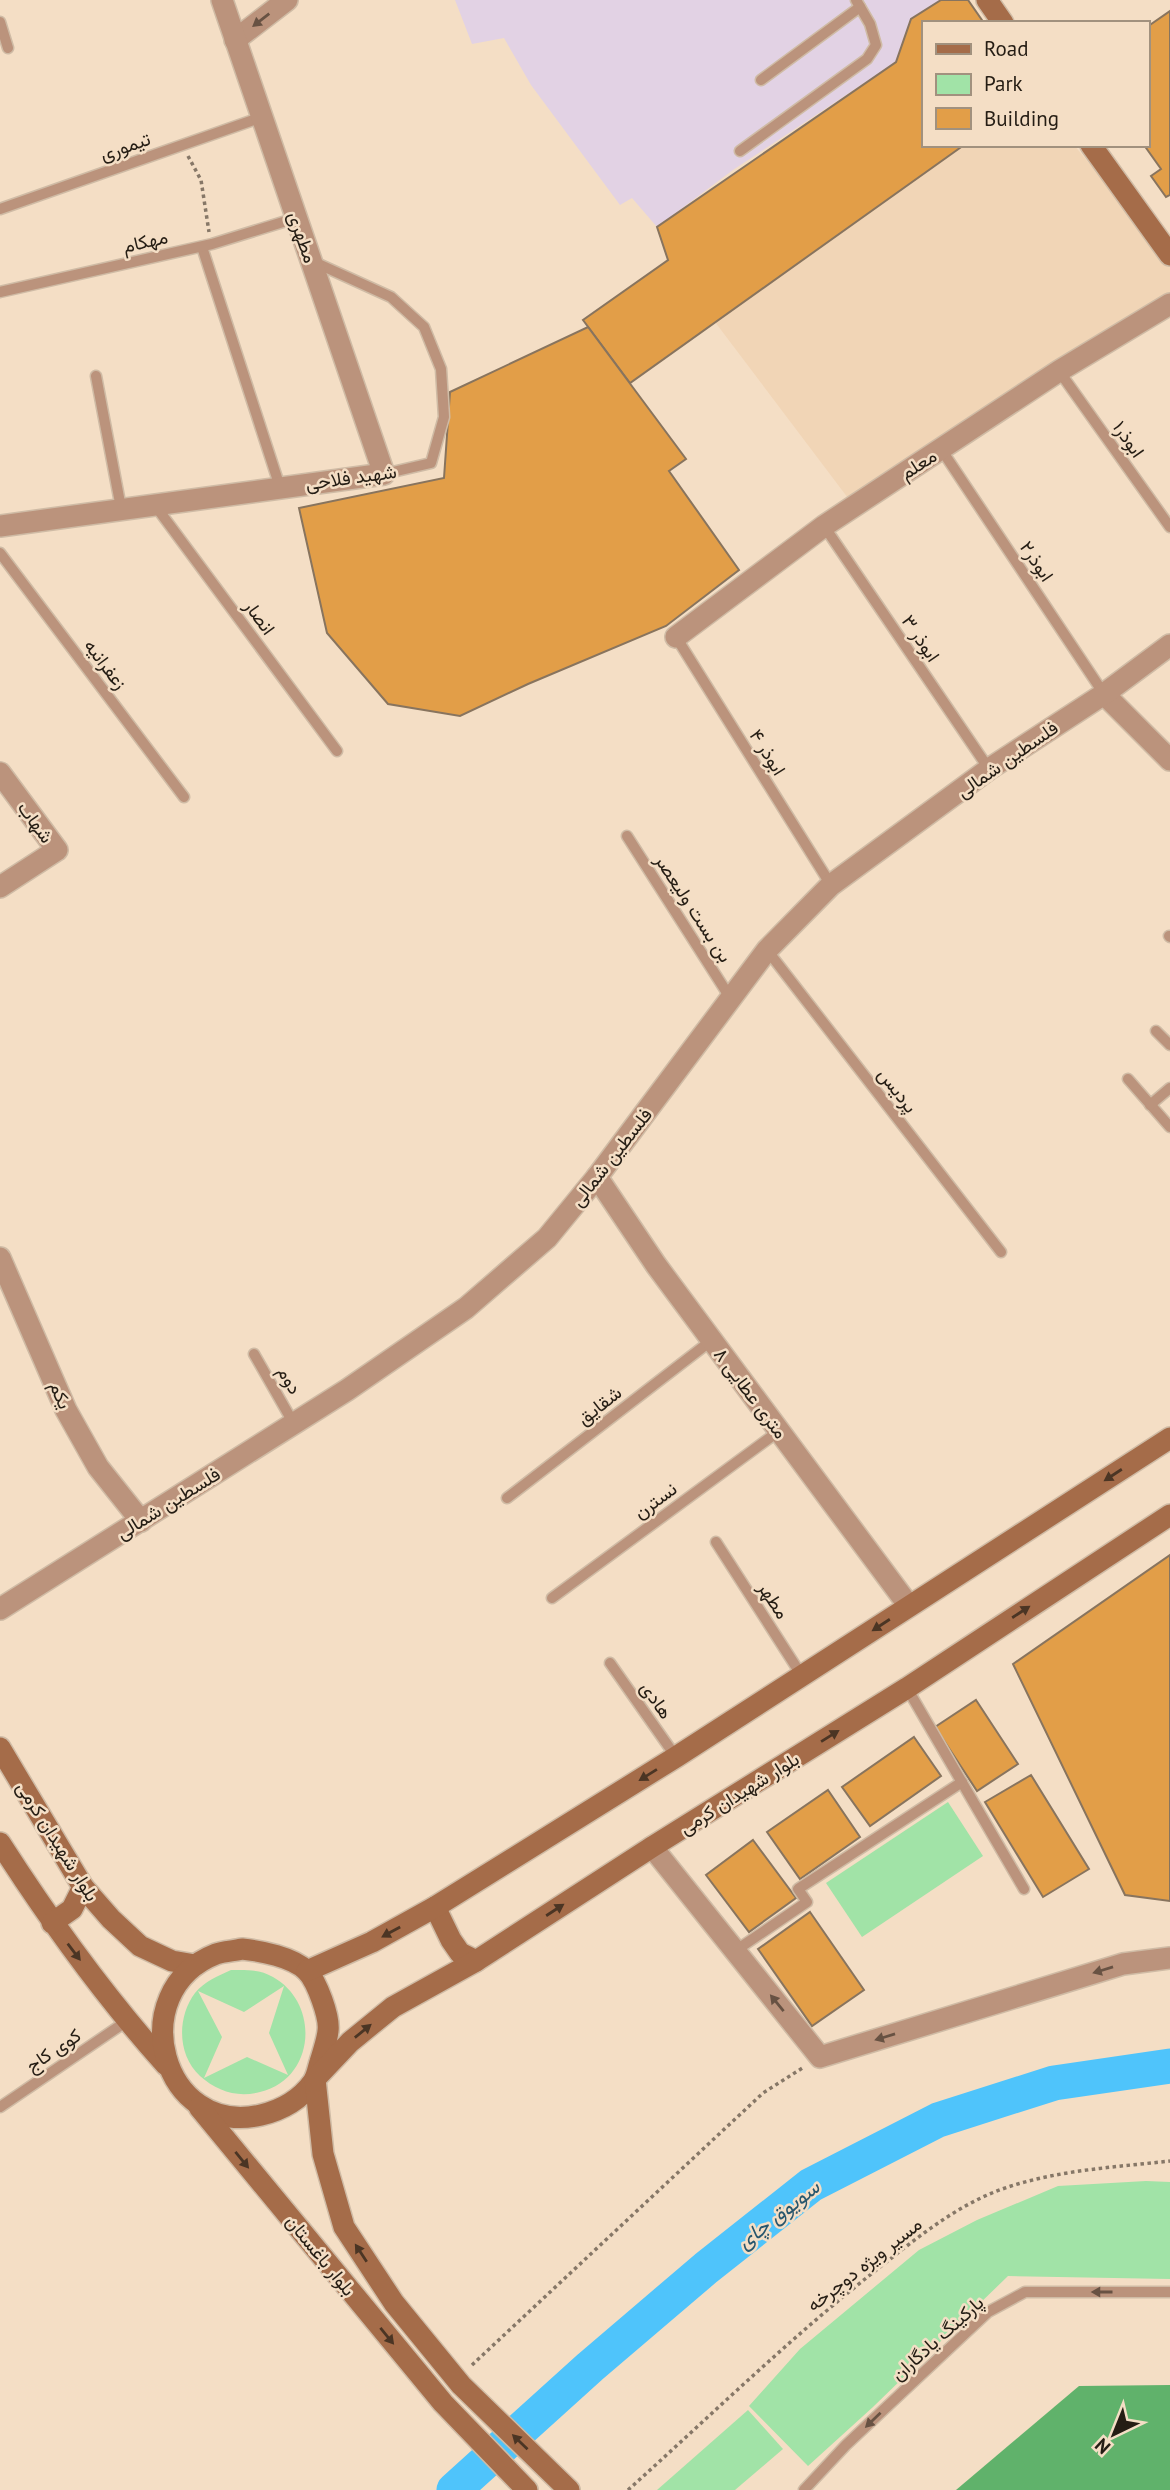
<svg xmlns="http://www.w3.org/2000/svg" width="1170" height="2490" font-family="'PT Sans',Vazirmatn,sans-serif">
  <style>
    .built { fill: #f1d5b6 }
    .medical { fill: #e2d2e4 }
    .green { fill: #a1e3a7; fill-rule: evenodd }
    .forest { fill: #60b26b }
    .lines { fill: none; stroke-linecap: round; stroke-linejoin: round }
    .river { stroke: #4fc4fb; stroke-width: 35 }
    .building { fill: #e29e48; stroke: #88745e; stroke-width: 2 }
    .lane-casing { stroke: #cfbba5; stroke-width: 13 }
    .street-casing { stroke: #cfbba5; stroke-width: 24 }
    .secondary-casing { stroke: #cfbba5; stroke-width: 24 }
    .path { stroke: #867767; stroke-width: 3.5; stroke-dasharray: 3.5 3.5; stroke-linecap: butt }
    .lane { stroke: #bb937c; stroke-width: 10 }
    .street { stroke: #bb937c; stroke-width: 21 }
    .secondary { stroke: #a56c49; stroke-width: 21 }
    .oneway { fill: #685243 }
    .oneway2 { fill: #4b3524 }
    .labels { text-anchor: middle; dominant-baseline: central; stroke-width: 5; stroke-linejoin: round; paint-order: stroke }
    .street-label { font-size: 19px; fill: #251d14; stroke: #f4dec5 }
    .water-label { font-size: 21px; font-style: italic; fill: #27566d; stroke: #f4dec5 }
  </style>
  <rect width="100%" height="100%" fill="#f4dec5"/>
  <polygon class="built" points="964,145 1074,145 1170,260 1170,304 854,506 715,322"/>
  <polygon class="medical" points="455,0 941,0 911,19 896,62 733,170 657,227 632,198 620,205 531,85 504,38 472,44"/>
  <g class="green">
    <polygon points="948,1802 983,1856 862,1937 826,1883"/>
    <path d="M231,1970C246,1970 260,1969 273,1977C321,2004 315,2079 260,2092C237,2098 217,2091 200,2076C177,2055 177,2017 195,1993C205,1981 218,1976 231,1970ZM284,1986L269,2033L288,2075L247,2057L204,2078L222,2037L198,1991L244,2012Z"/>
    <polygon points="1146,2181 1170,2182 1170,2279 1008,2276 873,2407 808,2466 749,2406 800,2349 919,2250 977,2220 1058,2186"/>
    <polygon points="748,2410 783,2449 735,2490 657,2490"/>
  </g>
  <polygon class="forest" points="1170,2385 1170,2490 956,2490 1079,2386"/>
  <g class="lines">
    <polyline class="river" points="454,2490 590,2367 706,2268 811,2185 938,2120 1054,2083 1170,2066"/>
  </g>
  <g class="building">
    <polygon points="941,0 968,0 984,23 923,23 923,145 964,145 630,383 583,320 668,260 657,227 896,62 911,19"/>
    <polygon points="1170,11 1170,195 1166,197 1151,176 1161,169 1144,145 1147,145 1147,27"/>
    <polygon points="588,327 686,459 669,471 739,570 666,626 528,684 460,716 388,704 327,633 299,508 444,478 450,392"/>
    <polygon points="1170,1555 1170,1901 1125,1895 1013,1664"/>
    <polygon points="976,1700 1018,1764 977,1791 935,1727"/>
    <polygon points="914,1737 941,1776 870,1826 842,1787"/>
    <polygon points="1031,1775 1089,1869 1043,1897 985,1802"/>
    <polygon points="828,1790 860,1837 800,1879 767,1832"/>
    <polygon points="753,1840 796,1898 749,1932 706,1875"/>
    <polygon points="810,1912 864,1990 812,2026 758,1949"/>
  </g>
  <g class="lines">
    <g class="lane-casing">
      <g id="lane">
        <polyline points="0,22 8,48"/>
        <polyline points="761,80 860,7"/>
        <polyline points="740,151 867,59 876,45 870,24 856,0"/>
        <polyline points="0,209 262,117"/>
        <polyline points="202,247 280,487"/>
        <polyline points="314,262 391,297 424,327 441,369 444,417 431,463 384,474"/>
        <polyline points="0,292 212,244 296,218"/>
        <polyline points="1059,371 1170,527"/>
        <polyline points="96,376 121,508"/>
        <polyline points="941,449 1104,694"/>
        <polyline points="154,504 337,751"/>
        <polyline points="824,526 989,769"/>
        <polyline points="0,553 184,797"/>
        <polyline points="676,637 831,885"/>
        <polyline points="627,836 731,999"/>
        <polyline points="1169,936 1170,937"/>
        <polyline points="767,950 1001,1252"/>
        <polyline points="1156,1031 1170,1045"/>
        <polyline points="1128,1079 1170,1127"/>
        <polyline points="1150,1105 1170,1088"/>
        <polyline points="254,1354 294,1424"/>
        <polyline points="507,1498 712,1340"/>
        <polyline points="716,1542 802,1676"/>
        <polyline points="552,1598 779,1431"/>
        <polyline points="610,1663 676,1757"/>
        <polyline points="907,1688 1024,1889"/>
        <polyline points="735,1951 807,1902 798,1889 962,1782"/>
        <polyline points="0,2107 127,2021"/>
        <polyline points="804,2490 846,2445 988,2312 1025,2292 1170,2292"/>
      </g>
    </g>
    <g class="street-casing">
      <g id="street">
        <polyline points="235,40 287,0"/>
        <polyline points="0,526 384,474 222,0"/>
        <polyline points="676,637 824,526 1059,371 1170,304"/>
        <polyline points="1104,694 1170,760"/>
        <polyline points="0,773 57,850 0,887"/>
        <polyline points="597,1177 656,1265 909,1606"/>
        <polyline points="0,1258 66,1410 98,1467 141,1521"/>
        <polyline points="0,1609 347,1390 466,1308 547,1238 597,1177 767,950 831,885 989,769 1104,694 1170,645"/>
        <polyline points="652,1847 820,2057 1123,1964 1170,1958"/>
      </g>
    </g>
    <g class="secondary-casing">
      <g id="secondary">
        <polyline points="987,0 1003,23"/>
        <polyline points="1091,145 1170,255"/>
        <polyline points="0,1748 83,1887 111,1919 140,1946 172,1961 195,1965"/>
        <path d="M0,1843C50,1921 104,1996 166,2065"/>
        <polyline points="435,1907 451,1940 460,1953 476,1961"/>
        <polyline points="52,1923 72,1909 83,1887"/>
        <path d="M242,1949C261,1951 293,1957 307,1971C317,1982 330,2017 328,2031C327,2041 323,2052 320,2062C318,2068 317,2076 313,2082C300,2100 282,2110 261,2115C162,2138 122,1991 216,1954C224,1951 234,1951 242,1949Z"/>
        <polyline points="307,1971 372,1942 435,1907 676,1757 1170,1438"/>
        <polyline points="199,2107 443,2403 527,2490"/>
        <polyline points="569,2490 461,2385 394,2303 344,2227 323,2154 315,2079 350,2042 393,2007 476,1961 652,1847 907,1688 1170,1515"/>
      </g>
    </g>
    <g class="path">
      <polyline points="188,156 201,180 209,232"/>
      <polyline points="472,2365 763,2093 804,2067"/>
      <path d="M628,2490C708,2418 786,2342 870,2275C912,2242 956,2204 1008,2187C1060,2170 1116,2167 1170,2161"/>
    </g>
    <use href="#lane" class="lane"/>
    <use href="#street" class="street"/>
    <use href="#secondary" class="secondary"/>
  </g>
  <defs><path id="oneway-solid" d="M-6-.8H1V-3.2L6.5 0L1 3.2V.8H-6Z" transform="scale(1.75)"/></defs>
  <g class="oneway">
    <use href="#oneway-solid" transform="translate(261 20) rotate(142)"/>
    <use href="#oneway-solid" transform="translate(1103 1970) rotate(163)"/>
    <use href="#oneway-solid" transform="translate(777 2003) rotate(-129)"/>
    <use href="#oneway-solid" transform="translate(885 2037) rotate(163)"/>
    <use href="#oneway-solid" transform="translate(1102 2292) rotate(180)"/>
    <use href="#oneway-solid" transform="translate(873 2420) rotate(136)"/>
  </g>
  <g class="oneway2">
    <use href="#oneway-solid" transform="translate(1113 1475) rotate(147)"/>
    <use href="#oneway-solid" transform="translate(1021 1612) rotate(-33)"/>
    <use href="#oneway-solid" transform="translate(881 1625) rotate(147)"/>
    <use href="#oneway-solid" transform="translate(830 1736) rotate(-32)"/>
    <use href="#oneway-solid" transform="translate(648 1775) rotate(148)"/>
    <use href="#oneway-solid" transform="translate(555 1910) rotate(-33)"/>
    <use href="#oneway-solid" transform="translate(391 1932) rotate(151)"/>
    <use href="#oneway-solid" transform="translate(74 1952) rotate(53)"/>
    <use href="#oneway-solid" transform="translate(363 2031) rotate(-39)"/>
    <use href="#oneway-solid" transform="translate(242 2160) rotate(51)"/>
    <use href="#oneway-solid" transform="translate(361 2253) rotate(-123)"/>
    <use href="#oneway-solid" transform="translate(387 2336) rotate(51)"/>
    <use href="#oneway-solid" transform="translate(520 2442) rotate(-136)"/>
  </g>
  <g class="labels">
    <g class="street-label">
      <text transform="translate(125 146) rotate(-19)">تیموری</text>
      <text transform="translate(303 237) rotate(71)">مطهری</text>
      <text transform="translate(145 241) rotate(-13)">مهکام</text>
      <text transform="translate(1129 439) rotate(55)">ابوذر۱</text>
      <text transform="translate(918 464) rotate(-33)">معلم</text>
      <text transform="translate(351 477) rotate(-8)">شهید فلاحی</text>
      <text transform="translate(1037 561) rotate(56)">ابوذر۲</text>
      <text transform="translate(260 617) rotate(54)">انصار</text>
      <text transform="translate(921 638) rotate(56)">ابوذر ۳</text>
      <text transform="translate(106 664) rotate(53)">زعفرانیه</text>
      <text transform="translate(768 752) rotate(58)">ابوذر ۴</text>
      <text transform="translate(1007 759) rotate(-35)">فلسطین شمالی</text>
      <text transform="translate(36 822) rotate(54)">شهاب</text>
      <text transform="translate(694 908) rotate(57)">بن بست ولیعصر</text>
      <text transform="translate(898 1090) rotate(52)">پردیس</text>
      <text transform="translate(611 1157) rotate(-52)">فلسطین شمالی</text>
      <text transform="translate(290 1380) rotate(60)">دوم</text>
      <text transform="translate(751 1393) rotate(53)">۸ متری عطایی</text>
      <text transform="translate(61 1395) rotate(67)">یکم</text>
      <text transform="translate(599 1405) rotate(-38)">شقایق</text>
      <text transform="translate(655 1500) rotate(-36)">نسترن</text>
      <text transform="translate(168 1503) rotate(-32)">فلسطین شمالی</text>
      <text transform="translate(774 1600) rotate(57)">مطهر</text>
      <text transform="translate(657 1700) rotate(55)">هادی</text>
      <text transform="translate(739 1793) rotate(-32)">بلوار شهیدان کرمی</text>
      <text transform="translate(58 1841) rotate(58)">بلوار شهیدان کرمی</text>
      <text transform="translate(53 2050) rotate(-34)">کوی کاج</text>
      <text transform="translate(321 2255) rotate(51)">بلوار باغستان</text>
      <text transform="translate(864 2264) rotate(-38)">مسیر ویژه دوچرخه</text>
      <text transform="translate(937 2338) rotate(-42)">پارکینگ یادگاران</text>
    </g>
    <g class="water-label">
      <text transform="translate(778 2214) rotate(-38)">سویوق چای</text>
    </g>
  </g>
  <rect x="922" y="21" width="228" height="126" fill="#f4dec5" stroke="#a1917e" stroke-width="2"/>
  <rect x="936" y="44" width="35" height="10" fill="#a56c49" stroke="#a1917e" stroke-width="2"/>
  <text x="984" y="56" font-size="21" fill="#251d14">Road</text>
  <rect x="936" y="74" width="35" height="21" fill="#a1e3a7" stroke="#a1917e" stroke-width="2"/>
  <text x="984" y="91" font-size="21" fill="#251d14">Park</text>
  <rect x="936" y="108" width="35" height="21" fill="#e29e48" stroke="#a1917e" stroke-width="2"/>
  <text x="984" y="126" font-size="21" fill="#251d14">Building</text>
  <g transform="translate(1114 2434) rotate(223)" stroke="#f4dec5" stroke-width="5" paint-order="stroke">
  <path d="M0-5L12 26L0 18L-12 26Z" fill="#251d14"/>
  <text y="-10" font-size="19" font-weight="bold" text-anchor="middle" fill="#251d14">N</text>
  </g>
</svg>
